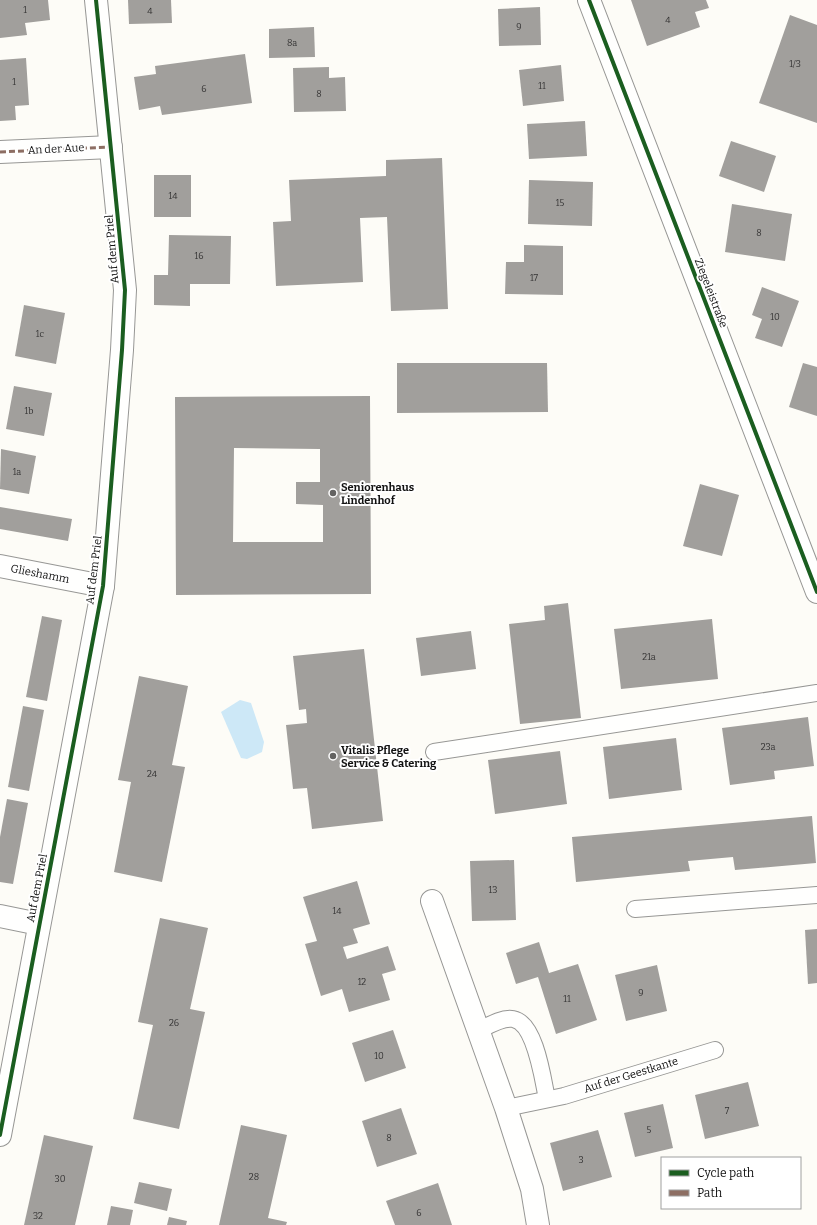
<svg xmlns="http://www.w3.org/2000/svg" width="817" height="1225" font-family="Bitter,serif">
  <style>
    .water { fill: #cde8f7 }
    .building { fill: #a19f9c; fill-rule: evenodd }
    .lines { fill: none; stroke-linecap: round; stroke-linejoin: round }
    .service-casing { stroke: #979795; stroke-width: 18 }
    .minor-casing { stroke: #979795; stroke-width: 24 }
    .service { stroke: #fffffe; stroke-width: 16 }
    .minor { stroke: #fffffe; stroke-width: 22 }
    .quiet { stroke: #8d6e63; stroke-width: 3; stroke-dasharray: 6 3; stroke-linecap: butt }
    .cycleway-casing { stroke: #fff; stroke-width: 6 }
    .cycleway { stroke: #1b5e20; stroke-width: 4 }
    .poi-dot { fill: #646362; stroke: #fff; stroke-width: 1.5 }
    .labels { text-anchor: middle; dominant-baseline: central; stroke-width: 4; stroke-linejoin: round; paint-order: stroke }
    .number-label { font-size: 9px; fill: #353434 }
    .street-label { font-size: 11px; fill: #111; stroke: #fff }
    .poi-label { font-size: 11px; font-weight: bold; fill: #111; stroke: #fff; text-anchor: start }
  </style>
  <rect width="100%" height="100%" fill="#fdfcf7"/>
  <polygon class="water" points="240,700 251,703 264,742 262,752 247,759 241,758 221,712"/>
  <g class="building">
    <polygon points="0,0 48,0 50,20 25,23 27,35 0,38"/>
    <polygon points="128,0 171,0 172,23 129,24"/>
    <polygon points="631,0 706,0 709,8 695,12 700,27 647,46"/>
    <polygon points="540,7 541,45 499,46 498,9"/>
    <polygon points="790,15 817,25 817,123 759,103"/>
    <polygon points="314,27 315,57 269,58 269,29"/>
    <polygon points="245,54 252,103 162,115 160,106 139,110 134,77 156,74 155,66"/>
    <polygon points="26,58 29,105 15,106 16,120 0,121 0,60"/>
    <polygon points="561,65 564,101 523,106 519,70"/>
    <polygon points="329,67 329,78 345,77 346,111 294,112 293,68"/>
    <polygon points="585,121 587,156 529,159 527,124"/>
    <polygon points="731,141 776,156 764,192 719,176"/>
    <polygon points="442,158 448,309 391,311 387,217 360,218 363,282 276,286 273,222 291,221 289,180 386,176 386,160"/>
    <rect x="154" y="175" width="37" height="42"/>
    <polygon points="529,180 593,182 592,226 528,224"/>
    <polygon points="732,204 792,214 785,261 725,252"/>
    <polygon points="169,235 231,236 230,284 190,284 190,306 154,305 154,275 168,275"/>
    <polygon points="524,245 563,246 563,295 505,294 506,262 524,262"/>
    <polygon points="762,287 799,301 782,347 755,338 762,319 752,315"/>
    <polygon points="24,305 65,313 56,364 15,356"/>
    <polygon points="397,363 547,363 548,412 397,413"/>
    <polygon points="803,363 817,367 817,416 789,407"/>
    <polygon points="14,386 52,393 44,436 6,429"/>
    <path d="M370,396L371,594L176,595L175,397ZM234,448L320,449V482H296V504L323,505V542H233Z"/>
    <polygon points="1,449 36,456 29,494 0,489"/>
    <polygon points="700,484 739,495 722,556 683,546"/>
    <polygon points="0,507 72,519 68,541 0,529"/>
    <polygon points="568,603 581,718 520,724 509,624 545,620 544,606"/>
    <polygon points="42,616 62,620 47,701 26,697"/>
    <polygon points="712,619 718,679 621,689 614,629"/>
    <polygon points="471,631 476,669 421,676 416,638"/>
    <polygon points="364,649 383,821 312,829 307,788 293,789 286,725 307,723 306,709 299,710 293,656"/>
    <polygon points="139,676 188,686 172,765 185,767 162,882 114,872 131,782 118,780"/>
    <polygon points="23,706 44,710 29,791 8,787"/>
    <polygon points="808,717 814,766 774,771 775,779 730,785 722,728"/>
    <polygon points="676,738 682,790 609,799 603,747"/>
    <polygon points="560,751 567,804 495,814 488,760"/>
    <polygon points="7,799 28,803 13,884 0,882 0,837"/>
    <polygon points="812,816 816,863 735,870 733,857 688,861 690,871 576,882 572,837"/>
    <polygon points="514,860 516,920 472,921 470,861"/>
    <polygon points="357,881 370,924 353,929 358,943 343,947 347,959 388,946 396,970 382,974 390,1000 349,1012 342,989 321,996 305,944 317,941 303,897"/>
    <polygon points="160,918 208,928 190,1009 205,1012 179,1129 133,1119 153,1025 138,1022"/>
    <polygon points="817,929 817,983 808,984 805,930"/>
    <polygon points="539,942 549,973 578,964 597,1020 556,1034 538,977 516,984 506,953"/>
    <polygon points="657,965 667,1011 626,1021 615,975"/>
    <polygon points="393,1030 406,1068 365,1082 352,1043"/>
    <polygon points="748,1082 759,1126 705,1139 695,1095"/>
    <polygon points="663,1104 673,1148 635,1157 624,1113"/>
    <polygon points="401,1108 417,1154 377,1167 362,1121"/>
    <polygon points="241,1125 287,1135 268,1218 287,1222 286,1225 219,1225"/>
    <polygon points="598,1130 612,1177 563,1191 550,1143"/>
    <polygon points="44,1135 93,1146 75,1225 24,1225"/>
    <polygon points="139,1182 172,1189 167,1211 134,1203"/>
    <polygon points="438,1183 452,1225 395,1225 386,1201"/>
    <polygon points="111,1206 133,1210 130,1225 107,1225"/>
    <polygon points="169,1217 187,1221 186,1225 167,1225"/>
  </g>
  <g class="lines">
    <g class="service-casing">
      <g id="service">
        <polyline points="434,752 817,693"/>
        <polyline points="635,909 817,895"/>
        <path d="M478,1031C488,1026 502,1017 513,1019C536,1023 543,1081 547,1099"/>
        <polyline points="506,1108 564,1096 715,1050"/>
      </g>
    </g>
    <g class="minor-casing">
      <g id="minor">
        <polyline points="589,0 817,592"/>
        <polyline points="0,152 111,147"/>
        <polyline points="0,566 103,586"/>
        <polyline points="432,901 506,1108 532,1189 538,1225"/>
        <polyline points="0,916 39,924"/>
        <polyline points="0,1135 103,586 122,350 125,290 96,0"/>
      </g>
    </g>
    <use href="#service" class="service"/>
    <use href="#minor" class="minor"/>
    <polyline class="quiet" points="0,152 111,147"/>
    <g class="cycleway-casing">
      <g id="cycleway">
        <polyline points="589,0 817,592"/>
        <polyline points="0,1135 103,586 122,350 125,290 96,0"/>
      </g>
    </g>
    <use href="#cycleway" class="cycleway"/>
  </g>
  <g class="poi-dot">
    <circle cx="333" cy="493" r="4"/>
    <circle cx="333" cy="756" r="4"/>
  </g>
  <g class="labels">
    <g class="number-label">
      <text x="25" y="10">1</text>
      <text x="150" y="11">4</text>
      <text x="668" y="20">4</text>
      <text x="519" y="27">9</text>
      <text x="292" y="43">8a</text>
      <text x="795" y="64">1/3</text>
      <text x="14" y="82">1</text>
      <text x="542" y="86">11</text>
      <text x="204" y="89">6</text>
      <text x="319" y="94">8</text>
      <text x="173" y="196">14</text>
      <text x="560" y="203">15</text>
      <text x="759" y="233">8</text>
      <text x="199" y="256">16</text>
      <text x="534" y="278">17</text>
      <text x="775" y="317">10</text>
      <text x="40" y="334">1c</text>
      <text x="29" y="411">1b</text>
      <text x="17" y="472">1a</text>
      <text x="649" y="657">21a</text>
      <text x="768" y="747">23a</text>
      <text x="152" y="774">24</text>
      <text x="493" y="890">13</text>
      <text x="337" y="911">14</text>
      <text x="362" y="982">12</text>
      <text x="641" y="993">9</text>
      <text x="567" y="999">11</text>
      <text x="174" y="1023">26</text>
      <text x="379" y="1056">10</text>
      <text x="727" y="1111">7</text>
      <text x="649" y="1130">5</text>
      <text x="389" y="1138">8</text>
      <text x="581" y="1160">3</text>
      <text x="254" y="1177">28</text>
      <text x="60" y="1179">30</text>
      <text x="419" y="1213">6</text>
      <text x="38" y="1216">32</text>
    </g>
    <g class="street-label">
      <text transform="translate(56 149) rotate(-3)">An der Aue</text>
      <text transform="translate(112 249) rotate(-95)">Auf dem Priel</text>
      <text transform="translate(711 293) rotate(69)">Ziegeleistraße</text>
      <text transform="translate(94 570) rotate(-83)">Auf dem Priel</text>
      <text transform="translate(40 574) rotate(11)">Glieshamm</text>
      <text transform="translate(37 888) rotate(-79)">Auf dem Priel</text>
      <text transform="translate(631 1075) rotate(-17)">Auf der Geestkante</text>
    </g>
    <g class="poi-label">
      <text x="341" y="487">Seniorenhaus<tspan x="341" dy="13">Lindenhof</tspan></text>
      <text x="341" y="750">Vitalis Pflege<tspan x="341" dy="13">Service &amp; Catering</tspan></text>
    </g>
  </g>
  <rect x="661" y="1157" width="140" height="52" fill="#ffffff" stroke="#a0a0a0"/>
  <rect x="669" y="1170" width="20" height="6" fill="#1b5e20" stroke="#a0a0a0"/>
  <text x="697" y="1177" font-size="12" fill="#111111">Cycle path</text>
  <rect x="669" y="1190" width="20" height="6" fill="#8d6e63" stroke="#a0a0a0"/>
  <text x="697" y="1197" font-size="12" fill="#111111">Path</text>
</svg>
